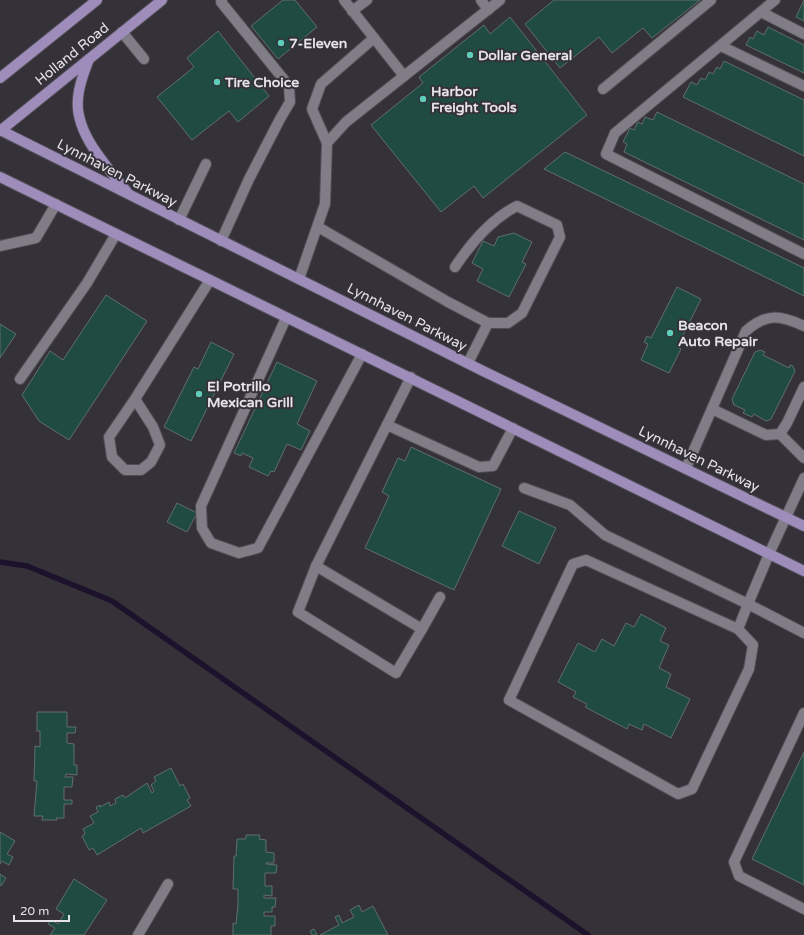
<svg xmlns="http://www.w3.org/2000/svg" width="804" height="935" font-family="'Varela Round',sans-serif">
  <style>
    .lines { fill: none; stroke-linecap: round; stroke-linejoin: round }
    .stream { stroke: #1d122b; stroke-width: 5.5 }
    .building { fill: #1f4b43; stroke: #616e6b }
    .minor-casing { stroke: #504e55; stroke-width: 12 }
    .major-casing { stroke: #504e55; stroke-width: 12 }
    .minor { stroke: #807d87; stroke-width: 10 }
    .major { stroke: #9e8cbb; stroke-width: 10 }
    .poi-dot { fill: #5dceb9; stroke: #343139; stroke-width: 1.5 }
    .labels { text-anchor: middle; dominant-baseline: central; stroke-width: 4; stroke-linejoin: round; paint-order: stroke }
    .poi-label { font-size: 14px; font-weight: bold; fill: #e5e3e8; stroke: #343139; text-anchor: start }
    .street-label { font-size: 14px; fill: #e5e3e8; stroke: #343139 }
  </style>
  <rect width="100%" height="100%" fill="#343139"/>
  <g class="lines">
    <polyline class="stream" points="0,562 27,566 112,601 588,935"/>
  </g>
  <g class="building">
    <polygon points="283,0 295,0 317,27 278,59 251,26"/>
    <polygon points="554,0 700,0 652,38 643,28 612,53 599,37 560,68 525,24"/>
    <polygon points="804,0 804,21 796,17"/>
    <polygon points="510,17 587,115 483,198 474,186 441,212 371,125 423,83 419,77 484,25 490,34"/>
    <polygon points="768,27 804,45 804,73 746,45 750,37 753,39 757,31 764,35"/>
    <polygon points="218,31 269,96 238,122 229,111 192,140 157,97 194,67 187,58"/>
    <polygon points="724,61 804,100 804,156 683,97 691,82 697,85 701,78 705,80 709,72 713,74 717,67 720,69"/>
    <polygon points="657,112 804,184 804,240 624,152 627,144 623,142 630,128 634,130 638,122 642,124 645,117 653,120"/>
    <polygon points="565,152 804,268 804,296 544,169"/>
    <polygon points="514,233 532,242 522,262 526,264 509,297 477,281 483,269 472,263 483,241 494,246 498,237"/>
    <polygon points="677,287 701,299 677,347 681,349 669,373 641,360 648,344 644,342 647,336 651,338"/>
    <polygon points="106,295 147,321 69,440 39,421 22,395 50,351 63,360"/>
    <polygon points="0,324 16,334 0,358"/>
    <polygon points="211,342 234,354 191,441 164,427 194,367 198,369"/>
    <polygon points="760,350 765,352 763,355 789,368 790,365 793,366 795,371 771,419 766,421 754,414 752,417 743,413 745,410 734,405 732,399 755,352"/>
    <polygon points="277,362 317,381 297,424 310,431 301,450 287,444 274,472 271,471 268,476 249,467 253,458 242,453 241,456 234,453"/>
    <polygon points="411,447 501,489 454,590 365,548 389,496 382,492 398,458 405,461"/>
    <polygon points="177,503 197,513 187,532 167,522"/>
    <polygon points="519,511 556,528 539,564 502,546"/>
    <polygon points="641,614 666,628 660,641 669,645 659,668 671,674 666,687 690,699 671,738 644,724 642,730 629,724 627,729 585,707 587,704 573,697 576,692 558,682 578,643 595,652 602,639 614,646 626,623 634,627"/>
    <polygon points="37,712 67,712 67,727 76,727 75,733 67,733 67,743 74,744 74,765 77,765 77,775 66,774 65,777 73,777 72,787 64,787 64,800 72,800 72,804 64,804 64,818 56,818 57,820 42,820 43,816 34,816 37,781 34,781 35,746 40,747 40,731 37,731"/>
    <polygon points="804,752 804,885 752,859"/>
    <polygon points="171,768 180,786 183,784 190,798 187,800 191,806 143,833 141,828 97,855 93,848 89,850 82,836 85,834 83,829 94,823 90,816 98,812 96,807 100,805 100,807 109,802 110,806 116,803 115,799 123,795 125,798 147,783 152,793 154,791 151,785 156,781 154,777"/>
    <polygon points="0,832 15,841 7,854 13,857 9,865 2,861 0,864"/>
    <polygon points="246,835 260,835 259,839 266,840 266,852 274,853 274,863 266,863 266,864 277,865 276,873 265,873 265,886 272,886 272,896 264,895 264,898 276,898 275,907 272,907 272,912 264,912 264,916 275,916 275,926 271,926 271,935 233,935 233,923 236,924 238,905 238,889 233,889 234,856 236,856 237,839 246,839"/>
    <polygon points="0,874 6,878 1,886 0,885"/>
    <polygon points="74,879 107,900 84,935 50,935 55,928 48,924 51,920 58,924 64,914 56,909"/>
    <polygon points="359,905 362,912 373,906 388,935 320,935 339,925 335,917 339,915 342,923 354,917 350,910"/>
    <polygon points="314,929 317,935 312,935 310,931"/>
  </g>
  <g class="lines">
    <g class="minor-casing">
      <g id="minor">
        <polyline points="344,0 404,76"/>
        <polyline points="481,0 488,10"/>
        <polyline points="775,0 615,133 606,154 804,254"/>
        <polyline points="352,11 367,0"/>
        <polyline points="761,12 804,34"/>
        <polyline points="122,32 144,59"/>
        <polyline points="721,46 804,86"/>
        <polyline points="603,89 711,0"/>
        <polyline points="327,143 312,109 321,84 374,38"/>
        <polyline points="179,220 206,164"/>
        <polyline points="318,227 448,302 488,323"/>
        <polyline points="221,241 249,179 280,119 290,102 289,86 221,2 222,0"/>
        <polyline points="0,246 36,238 56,204"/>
        <path d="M455,267C471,243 491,219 517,206L557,225L560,237L522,313L508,323H488L468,363"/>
        <polyline points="299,279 325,204 327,143 346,122 500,0"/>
        <polyline points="286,318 201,506 202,528 211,543 239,553 258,548 362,354"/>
        <polyline points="411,377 316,566 422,629 440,597"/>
        <polyline points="20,379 87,283 116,234"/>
        <polyline points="135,399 153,427 160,445 151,462 141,470 125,470 112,457 109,437 135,399 210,280"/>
        <polyline points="712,409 766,435 780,434 787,423 804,387"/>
        <polyline points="387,425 479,467 493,466 513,428"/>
        <polyline points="780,434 804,458"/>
        <path d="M686,468L746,331C766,313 780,315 804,326"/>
        <polyline points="804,478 769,554 748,604 804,633"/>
        <polyline points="524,488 570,505 605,535 748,604 738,629 753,645 749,669 692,789 678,794 509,700 573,564 586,560 738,629"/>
        <polyline points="316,566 298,612 396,673 422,629"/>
        <polyline points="804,713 734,862 739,876 804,909"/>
        <polyline points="138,935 168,884"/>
      </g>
    </g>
    <g class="major-casing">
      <g id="major">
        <path d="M89,59C84,72 79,84 78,98C74,133 107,166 127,192"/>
        <polyline points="0,78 97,0"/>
        <polyline points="0,130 483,371 804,526"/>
        <polyline points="0,131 162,0"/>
        <polyline points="0,177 804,571"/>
      </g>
    </g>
    <use href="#minor" class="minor"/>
    <use href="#major" class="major"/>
  </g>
  <g class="poi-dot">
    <circle cx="281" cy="43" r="4"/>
    <circle cx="470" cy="55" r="4"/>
    <circle cx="217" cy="82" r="4"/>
    <circle cx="423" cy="99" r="4"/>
    <circle cx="670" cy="333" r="4"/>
    <circle cx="199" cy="394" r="4"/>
  </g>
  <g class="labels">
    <g class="poi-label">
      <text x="289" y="43">7-Eleven</text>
      <text x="478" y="55">Dollar General</text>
      <text x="225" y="82">Tire Choice</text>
      <text x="431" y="91">Harbor<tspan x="431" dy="16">Freight Tools</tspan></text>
      <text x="678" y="325">Beacon<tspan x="678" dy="16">Auto Repair</tspan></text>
      <text x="207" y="386">El Potrillo<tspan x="207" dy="16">Mexican Grill</tspan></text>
    </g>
    <g class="street-label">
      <text transform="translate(72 54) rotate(-39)">Holland Road</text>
      <text transform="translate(117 173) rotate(27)">Lynnhaven Parkway</text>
      <text transform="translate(407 317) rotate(27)">Lynnhaven Parkway</text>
      <text transform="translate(699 459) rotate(26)">Lynnhaven Parkway</text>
    </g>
  </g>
  <path d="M14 915v6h55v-6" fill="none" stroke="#e5e3e8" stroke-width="2"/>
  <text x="20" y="915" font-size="12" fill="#e5e3e8" stroke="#343139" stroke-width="3" paint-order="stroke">20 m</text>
</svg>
